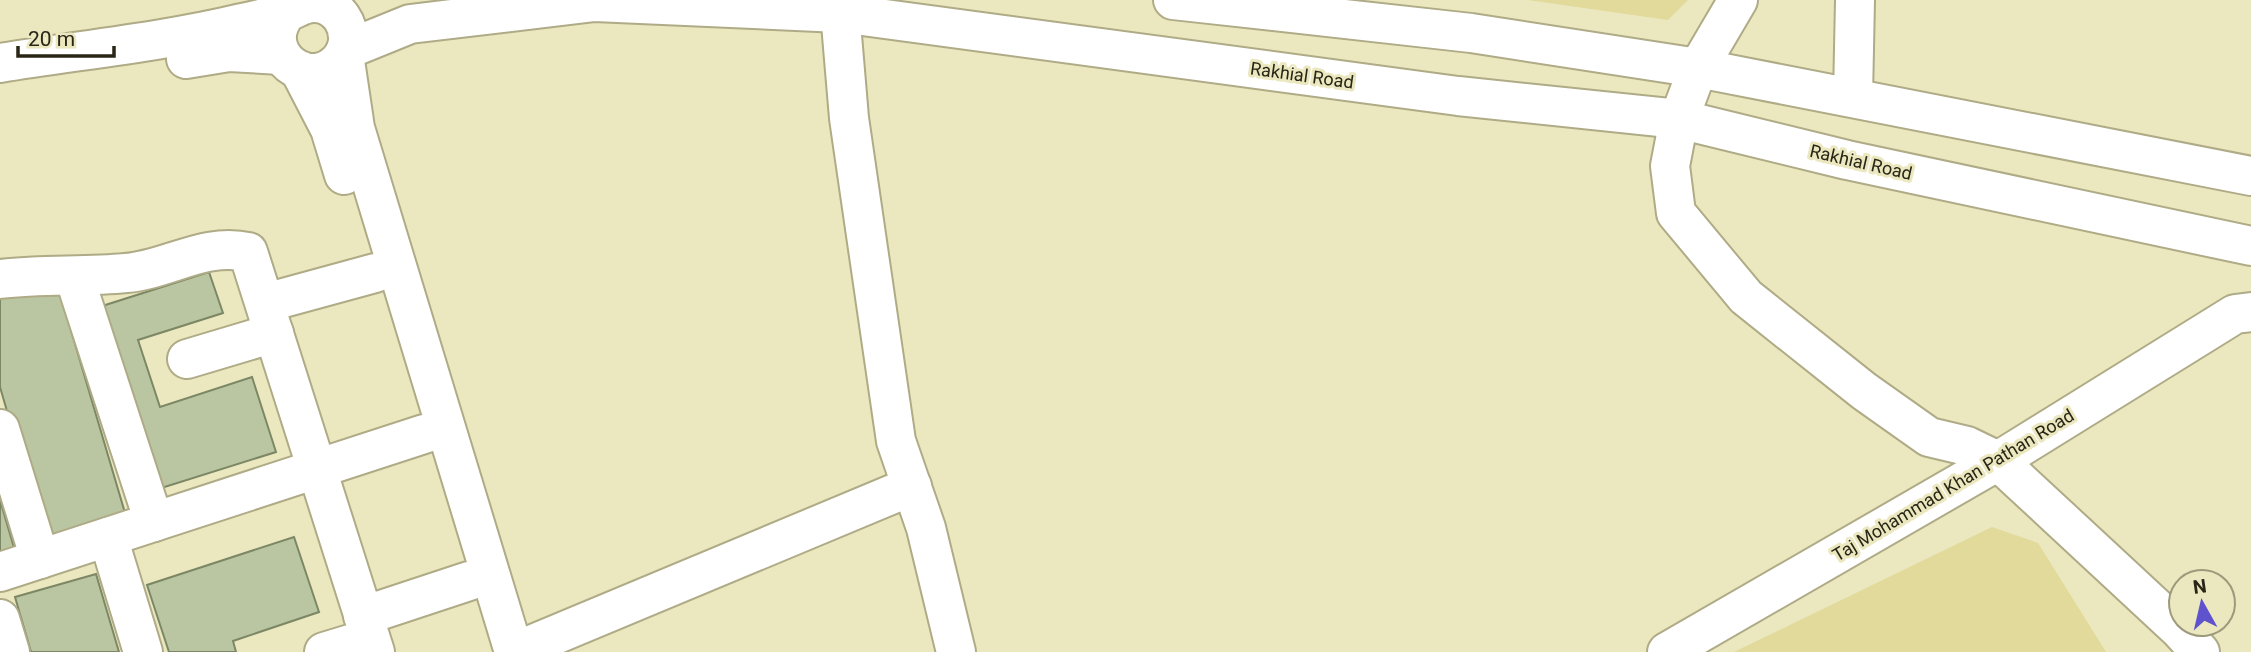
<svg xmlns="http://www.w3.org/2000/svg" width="2251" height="652" font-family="Roboto,sans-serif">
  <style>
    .green { fill: #e1da9b }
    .building { fill: #bac6a1; stroke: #7c8765; stroke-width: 2 }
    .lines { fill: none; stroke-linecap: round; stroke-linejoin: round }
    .minor-casing { stroke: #afab86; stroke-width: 42 }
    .major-casing { stroke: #afab86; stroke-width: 42 }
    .minor { stroke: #fff; stroke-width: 38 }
    .major { stroke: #fff; stroke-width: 38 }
    .labels { text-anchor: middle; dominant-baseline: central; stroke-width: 6; stroke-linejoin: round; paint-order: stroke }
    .street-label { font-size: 18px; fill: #282617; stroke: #ebe7bf }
  </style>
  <rect width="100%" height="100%" fill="#ebe7bf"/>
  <g class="green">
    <polygon points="1528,0 1688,0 1668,20"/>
    <polygon points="1992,527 2038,543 2106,652 1734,652"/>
  </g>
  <g class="building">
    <polygon points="209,272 223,313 138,340 160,407 252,377 276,452 155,490 96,308"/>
    <polygon points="55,276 128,523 46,546 0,387 0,292"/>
    <polygon points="0,500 15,551 0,555"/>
    <polygon points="294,537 319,612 233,641 236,652 169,652 147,585"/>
    <polygon points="96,574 119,652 31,652 15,597"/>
  </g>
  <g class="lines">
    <g class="minor-casing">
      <g id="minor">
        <polyline points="839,0 849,118 896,441 926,528 956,652"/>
        <polyline points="1738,0 1698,68 1679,119 1670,166 1676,213 1746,297 1864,391 1929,437 1967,446 1998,461 2179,629 2200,652"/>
        <polyline points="1853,97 1855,0"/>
        <polyline points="74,276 154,522"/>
        <path d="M0,279C42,274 84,277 126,273C167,270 205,242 248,252L375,652"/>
        <polyline points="265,303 375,273"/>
        <polyline points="187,359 274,333"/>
        <polyline points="0,429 40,559"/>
        <polyline points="108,537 143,652"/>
        <polyline points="0,572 424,434"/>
        <polyline points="363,616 469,581"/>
        <polyline points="0,619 10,652"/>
        <polyline points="324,652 370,638"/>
        <polyline points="514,652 912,486"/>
        <polyline points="1667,652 1998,461 2235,314 2251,312"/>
      </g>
    </g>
    <g class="major-casing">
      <g id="major">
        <polyline points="1173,0 1471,33 1698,68 2251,176"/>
        <polyline points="346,50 410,24 595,2 840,13 1458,96 1679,119 1847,160 2251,246"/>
        <polyline points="344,54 355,128 514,652"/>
        <polyline points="186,59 229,52 281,55"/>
        <path d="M0,63C80,50 163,42 242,23C256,20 270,17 284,13C298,9 305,0 323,4C339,9 349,24 348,41C347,51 341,61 332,67C324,73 311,75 302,71C285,65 273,48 278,29C281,18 288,13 288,0"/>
        <polyline points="300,71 330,129 344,175"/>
      </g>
    </g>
    <use href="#minor" class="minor"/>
    <use href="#major" class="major"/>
  </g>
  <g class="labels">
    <g class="street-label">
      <text transform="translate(1302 75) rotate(8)">Rakhial Road</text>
      <text transform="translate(1861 162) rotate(13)">Rakhial Road</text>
      <text transform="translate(1953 485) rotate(-31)">Taj Mohammad Khan Pathan Road</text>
    </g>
  </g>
  <g transform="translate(2202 603) rotate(352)"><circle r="33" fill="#ebe7bf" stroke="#9d9a7c" stroke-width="2"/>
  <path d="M0-5L12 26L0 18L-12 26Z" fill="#5e53cc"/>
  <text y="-10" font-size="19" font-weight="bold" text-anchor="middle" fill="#282617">N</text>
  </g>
  <path d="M18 46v10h96v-10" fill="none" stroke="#282617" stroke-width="3.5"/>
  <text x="28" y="46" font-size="21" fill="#282617" stroke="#ebe7bf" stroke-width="5" paint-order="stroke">20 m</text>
</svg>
